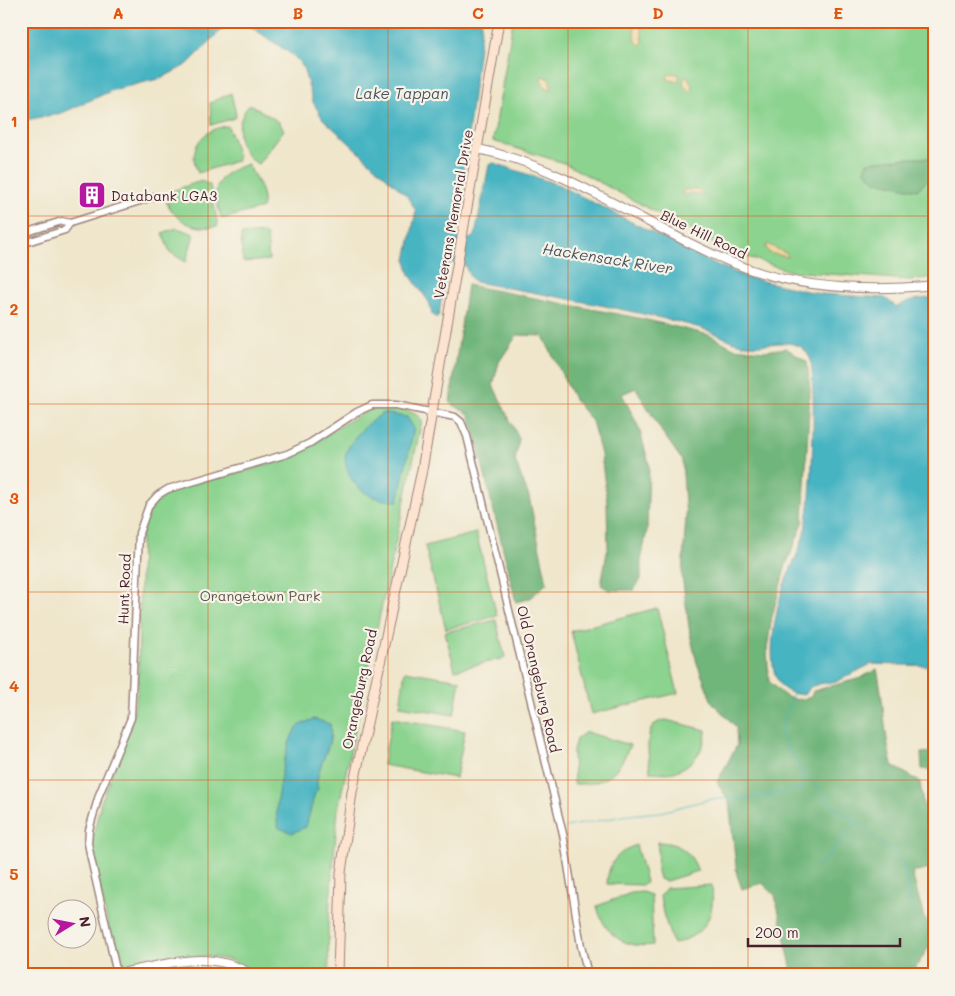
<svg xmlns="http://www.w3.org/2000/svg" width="955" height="996" font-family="Mali,sans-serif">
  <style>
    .green { fill: #8bd38f; stroke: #6a795d }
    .forest { fill: #70b57a; stroke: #5d6a52 }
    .sand { fill: #eeda9e; stroke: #9c7c64 }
    .water { fill: #47b4c2; stroke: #486a76 }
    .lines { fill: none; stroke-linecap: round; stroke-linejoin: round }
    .stream { stroke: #47b4c2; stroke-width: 1 }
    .minor-casing { stroke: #9c827b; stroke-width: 9 }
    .tertiary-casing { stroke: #9c827b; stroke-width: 10 }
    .secondary-casing { stroke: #9c827b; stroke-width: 11 }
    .minor { stroke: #fff; stroke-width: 6 }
    .tertiary { stroke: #fff; stroke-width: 8 }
    .secondary { stroke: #fde4d1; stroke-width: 9 }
    .grid { fill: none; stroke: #e0560e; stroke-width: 1; stroke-opacity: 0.55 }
    .labels { text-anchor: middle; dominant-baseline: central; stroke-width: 4.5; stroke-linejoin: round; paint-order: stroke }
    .poi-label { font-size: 14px; fill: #4a1f2b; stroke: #f7f3e8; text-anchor: start }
    .street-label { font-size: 14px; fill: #4a1f2b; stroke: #f7f3e8 }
    .park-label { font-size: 14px; fill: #5e5549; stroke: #f7f3e8 }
    .water-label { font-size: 15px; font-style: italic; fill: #495360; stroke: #f7f3e8 }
    .neatline { fill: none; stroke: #e0560e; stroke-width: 2 }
    .grid-label { font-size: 16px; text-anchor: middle; font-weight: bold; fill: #e0560e }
  </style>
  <rect width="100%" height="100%" fill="#f7f3e8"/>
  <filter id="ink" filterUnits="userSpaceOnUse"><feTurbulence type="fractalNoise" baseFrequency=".02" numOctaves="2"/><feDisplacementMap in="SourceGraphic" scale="10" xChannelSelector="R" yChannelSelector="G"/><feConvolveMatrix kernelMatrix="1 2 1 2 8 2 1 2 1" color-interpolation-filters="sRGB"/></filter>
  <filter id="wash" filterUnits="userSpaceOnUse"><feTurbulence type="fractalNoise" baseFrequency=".0096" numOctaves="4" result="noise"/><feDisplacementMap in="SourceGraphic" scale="20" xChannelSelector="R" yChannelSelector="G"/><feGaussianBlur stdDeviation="1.12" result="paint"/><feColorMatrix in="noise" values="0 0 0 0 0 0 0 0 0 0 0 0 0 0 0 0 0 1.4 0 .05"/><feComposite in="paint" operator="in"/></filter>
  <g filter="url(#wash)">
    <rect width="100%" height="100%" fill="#efe6cb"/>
    <g class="green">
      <polygon points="513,21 934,21 934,277 910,280 790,271 726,250 564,163 493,141"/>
      <polygon points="231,93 236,115 234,118 211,125 210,103"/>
      <path d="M250,104L279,122L284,130L258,164C235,151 233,123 250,104Z"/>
      <path d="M228,126L238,156L236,161L198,173C186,148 204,128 228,126Z"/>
      <path d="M248,164C254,176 267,194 262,208L222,219C209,188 217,173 248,164Z"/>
      <path d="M201,181L210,185L218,226C195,231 176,222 166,201L172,191Z"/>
      <polygon points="177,228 194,234 186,262 170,252 162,233"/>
      <polygon points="264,233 267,237 269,260 243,262 241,235"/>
      <path d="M377,408C393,409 411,407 422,420L338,809L328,926L329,975H261L230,960L205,956L183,957L125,968L115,958L91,845L101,802L130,728L133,715L138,688L141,536C147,513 150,504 170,490C207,479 251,472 286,458C318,445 344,418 377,408Z"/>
      <polygon points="476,533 497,616 446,629 425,546"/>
      <polygon points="657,608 678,693 591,714 571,631"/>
      <polygon points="496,620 505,658 455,670 445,632"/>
      <polygon points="405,671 460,680 454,715 400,706"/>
      <polygon points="392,718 465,731 456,778 383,765"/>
      <path d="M666,720L706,730C706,749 692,766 674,772C667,774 657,772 650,772C649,755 641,722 666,720Z"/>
      <path d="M586,732L630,745C618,774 605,785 574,784L573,751L576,739Z"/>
      <path d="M658,842C680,843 690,851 698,871L666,881L659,879L657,871Z"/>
      <path d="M636,845L646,882L644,885L607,884C608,864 616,853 636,845Z"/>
      <path d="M712,885C715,918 705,935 673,944L663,913L660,896L666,888Z"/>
      <path d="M642,892L651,895L653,945C625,949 604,935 597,906L631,893Z"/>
    </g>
    <g class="forest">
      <polygon points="908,158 934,158 934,180 928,180 917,190 875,181 865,171 867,162"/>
      <path d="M467,285L643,319L709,335L734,348L764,351L786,348L807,362L810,390L803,523L786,565L772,616L767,649L769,681C783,695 790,704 811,697L813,691L861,678L877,669C884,701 884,734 892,765L920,782L923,804L934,821V868L912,873L924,918L934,925V939L911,975H793L775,895L762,883L742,889L737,875L729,801L717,782L737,745L736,727L712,702L697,663L690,634L682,575L686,517L682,460L662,432L636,388L622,394L639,428L649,464L647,530L641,561V579L634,590H609L601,585L608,547L607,502L601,454L592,421L574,399L543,336L517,335L499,362L493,385L519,439L515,461L529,497L547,583L530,598L516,602L474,430L469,414L450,403Z"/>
      <polygon points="934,752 934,770 922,769 921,753"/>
    </g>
    <g class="sand">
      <polygon points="637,25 641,28 643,42 640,45 636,42 634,28"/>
      <polygon points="672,73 680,75 678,82 667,79 668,75"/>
      <polygon points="542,76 549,78 552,90 544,86 541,79"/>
      <polygon points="684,77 688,77 692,85 689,93 683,83"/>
      <polygon points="695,189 702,191 703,195 690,193 685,195 682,193 684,190"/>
      <polygon points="767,244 787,254 788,257 769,253 766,247"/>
    </g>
    <g class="water">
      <path d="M21,21H482L468,136L453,230L459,238L467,240L475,236L489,165L494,163L559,185L708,261L749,278L820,294L885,298L897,307L908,301L934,297V666L871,664L838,681L819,684L810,687L806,694C754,700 775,613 784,585C789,571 797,557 801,543C805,534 806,523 808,514C812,494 817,369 809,356C797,333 765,348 746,345C735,343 728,339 718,335C706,329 691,325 678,322C611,306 543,294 475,282L470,277L465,265L451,262L447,267L439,314L437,318L432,314L429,302L410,275L406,260L416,211L408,197L323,119L313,102L303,67L294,56L244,22H232L223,28L188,64L162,78L113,90L62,113L21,121Z"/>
      <path d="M383,413L407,417L414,428L398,501C376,501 357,493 348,472C346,465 344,460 346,453C353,435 368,423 383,413Z"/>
      <path d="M314,719L330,724C336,745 312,771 318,790L315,793L306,827L292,833L279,828C271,813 285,747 294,732C298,725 306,722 314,719Z"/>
    </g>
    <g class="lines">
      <g class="stream">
        <polyline points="805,774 831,803 856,823 818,867"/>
        <polyline points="857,824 895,853 903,862 912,913"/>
        <path d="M566,827L628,815L661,812L710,799H741L777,794L803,787C805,760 782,751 782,732C782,721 790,706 793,694"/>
      </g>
    </g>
  </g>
  <g filter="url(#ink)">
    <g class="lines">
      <g class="minor-casing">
        <g id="minor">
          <polyline points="21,234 62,221 70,223 156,196"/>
          <polyline points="21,244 65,230 70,223"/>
          <polyline points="163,965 165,975"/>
          <polyline points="117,974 91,859 88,843 89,830 99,795 131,718 139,533 149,505 158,495 168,489 287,454 310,443 357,412 372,405 396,405 455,417 461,422 467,436 563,834 581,946 588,975"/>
        </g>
      </g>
      <g class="tertiary-casing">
        <g id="tertiary">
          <path d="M478,149C571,168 646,228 733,263C796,289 866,292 934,285"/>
          <path d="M108,975C160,968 204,945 253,975"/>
        </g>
      </g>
      <g class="secondary-casing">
        <polyline id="secondary" points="338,975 341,873 352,792 422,470 499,21"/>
      </g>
      <use href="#minor" class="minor"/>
      <use href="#tertiary" class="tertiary"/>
      <use href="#secondary" class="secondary"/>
    </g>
  </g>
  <path class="grid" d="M208,21V975M388,21V975M568,21V975M748,21V975M21,216H934M21,404H934M21,592H934M21,780H934"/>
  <defs>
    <g id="building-square" transform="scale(1.4375)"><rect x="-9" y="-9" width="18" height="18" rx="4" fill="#b5179e" stroke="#f7f3e8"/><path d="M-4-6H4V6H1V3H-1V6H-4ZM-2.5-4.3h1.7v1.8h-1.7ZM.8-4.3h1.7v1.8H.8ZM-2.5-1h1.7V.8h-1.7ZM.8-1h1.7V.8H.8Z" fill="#fff"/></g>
  </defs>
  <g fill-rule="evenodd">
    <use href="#building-square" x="92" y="195"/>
  </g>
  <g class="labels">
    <g class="poi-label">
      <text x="111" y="195">Databank LGA3</text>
    </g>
    <g class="street-label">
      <text transform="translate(453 214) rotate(-80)">Veterans Memorial Drive</text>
      <text transform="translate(704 234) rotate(26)">Blue Hill Road</text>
      <text transform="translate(124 589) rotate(-88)">Hunt Road</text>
      <text transform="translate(539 679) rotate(77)">Old Orangeburg Road</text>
      <text transform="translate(359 689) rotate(-78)">Orangeburg Road</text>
    </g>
    <g class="park-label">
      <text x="260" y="595">Orangetown Park</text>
    </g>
    <g class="water-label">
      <text x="402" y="93">Lake Tappan</text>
      <text transform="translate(608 258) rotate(9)">Hackensack River</text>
    </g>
  </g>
  <rect width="955" height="996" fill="none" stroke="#f7f3e8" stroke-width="55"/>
  <g transform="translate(72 924) rotate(80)"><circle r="24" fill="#f7f3e8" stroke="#b29e9c"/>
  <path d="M0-4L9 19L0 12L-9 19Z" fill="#b5179e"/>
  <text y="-8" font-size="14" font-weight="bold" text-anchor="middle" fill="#4a1f2b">N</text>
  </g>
  <path d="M748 938v8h152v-8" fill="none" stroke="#4a1f2b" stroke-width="2.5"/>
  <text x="755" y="938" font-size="15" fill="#4a1f2b" stroke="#f7f3e8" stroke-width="4" paint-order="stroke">200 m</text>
  <rect x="28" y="28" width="900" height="940" class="neatline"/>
  <g class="grid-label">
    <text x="118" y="19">A</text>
    <text x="298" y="19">B</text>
    <text x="478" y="19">C</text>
    <text x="658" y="19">D</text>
    <text x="838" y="19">E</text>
    <text x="14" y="127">1</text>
    <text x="14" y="315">2</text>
    <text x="14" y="504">3</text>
    <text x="14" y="692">4</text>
    <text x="14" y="880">5</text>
  </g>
</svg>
